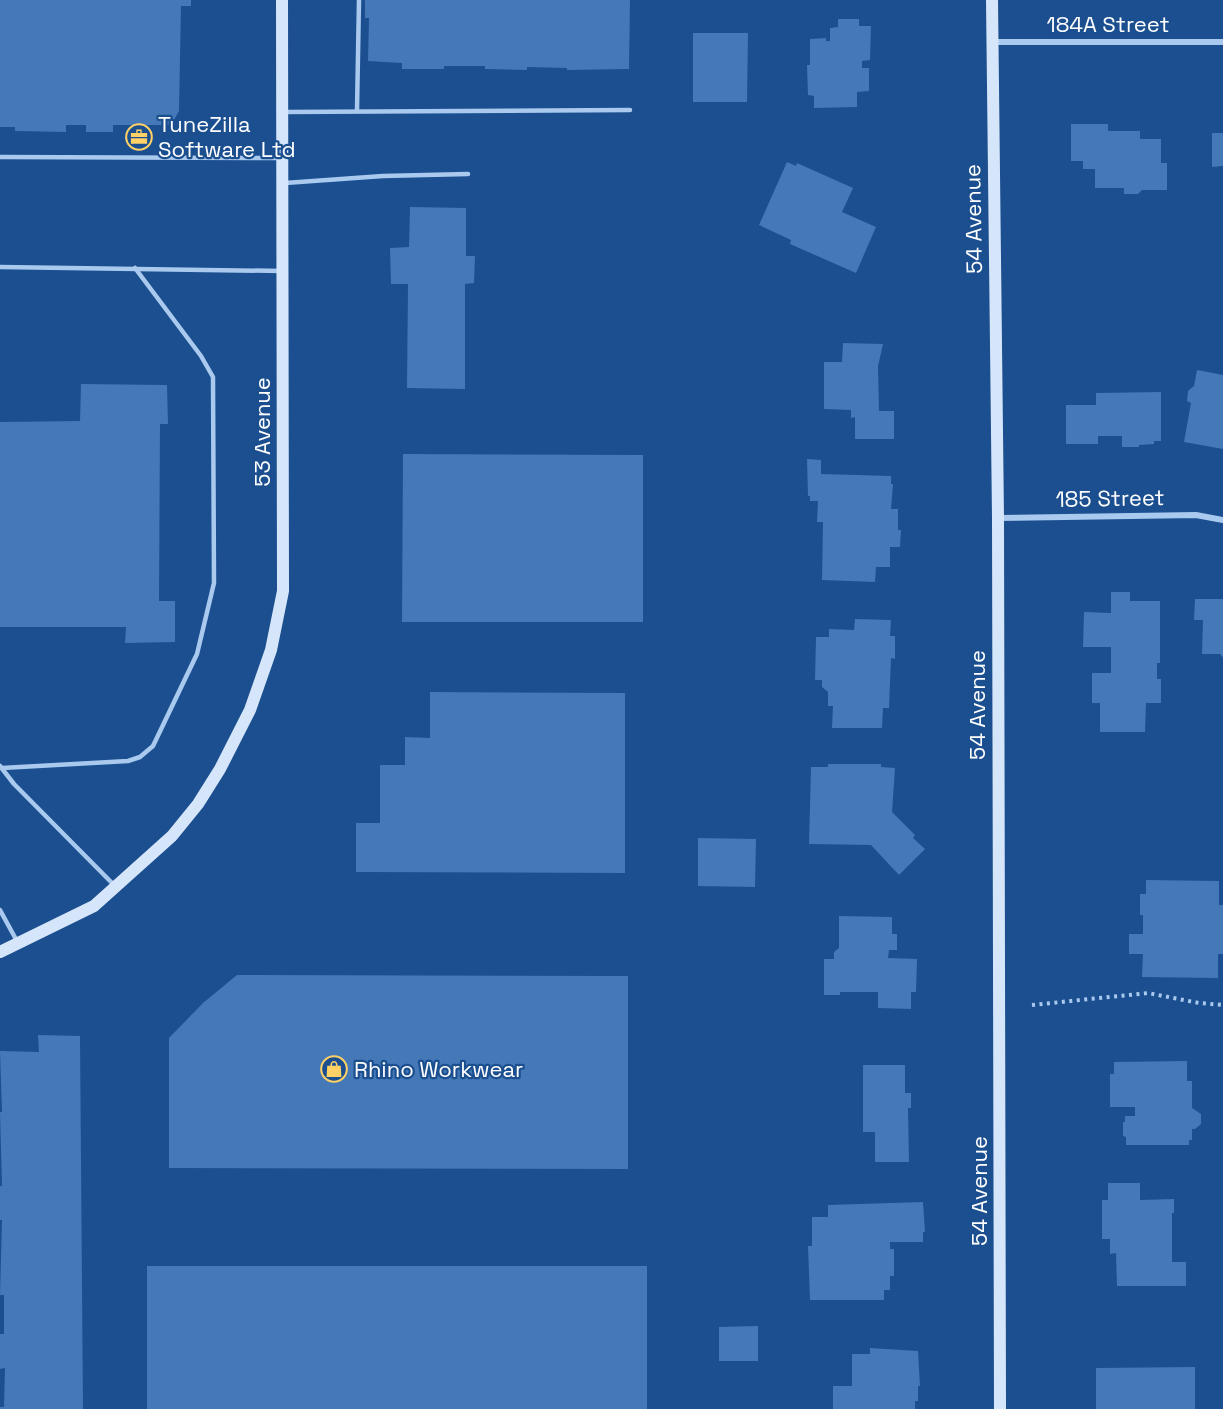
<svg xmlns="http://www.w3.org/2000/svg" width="1223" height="1409" font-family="'Space Grotesk',sans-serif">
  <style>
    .building { fill: #4478b7 }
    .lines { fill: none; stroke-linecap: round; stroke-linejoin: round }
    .path { stroke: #a9c9ee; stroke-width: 4; stroke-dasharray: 3 4.5; stroke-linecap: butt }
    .lane { stroke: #a9c9ee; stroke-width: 4.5 }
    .street { stroke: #a9c9ee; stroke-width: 6 }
    .secondary { stroke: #d6e6fa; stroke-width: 12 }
    .labels { text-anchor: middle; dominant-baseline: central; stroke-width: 4.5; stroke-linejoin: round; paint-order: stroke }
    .street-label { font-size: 22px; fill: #fff; stroke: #1b4f8f }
    .poi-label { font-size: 22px; fill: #fff; stroke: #1b4f8f; text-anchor: start }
  </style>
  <rect width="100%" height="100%" fill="#1b4f8f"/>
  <g class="building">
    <polygon points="0,0 191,0 191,6 181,6 179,111 174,120 168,125 113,125 113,132 86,132 86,125 66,125 66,132 15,131 15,127 0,127"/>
    <polygon points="365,0 630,0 629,69 567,70 567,68 527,67 527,70 485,69 485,66 444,66 444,69 402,69 402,63 368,61 369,18 365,18"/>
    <polygon points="838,19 859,19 859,26 871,26 870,60 862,61 862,68 869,68 869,91 857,92 857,107 814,108 814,96 808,95 807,65 810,65 810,39 826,38 826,41 830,41 830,28 838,27"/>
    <polygon points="693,33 748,33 747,102 693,102"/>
    <polygon points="1071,124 1108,124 1108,131 1140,131 1140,139 1161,139 1161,163 1167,163 1167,190 1142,190 1138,194 1124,194 1124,188 1095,188 1095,169 1083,169 1083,161 1071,161"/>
    <polygon points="1212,133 1223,133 1223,166 1212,167"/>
    <polygon points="787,162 796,166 797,163 853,188 842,212 876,227 856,273 790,244 791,240 759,225"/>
    <polygon points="410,207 466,208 466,256 475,256 474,283 465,284 465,389 407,388 408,284 391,284 390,248 409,247"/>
    <polygon points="843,343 883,344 878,366 879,411 894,411 894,439 855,439 855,417 851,418 851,410 824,409 824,362 842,362"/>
    <polygon points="1197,370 1223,375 1223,449 1184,442 1191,403 1187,401 1188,391 1194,386"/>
    <polygon points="81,384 167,385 168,424 160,424 159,601 175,601 175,642 125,643 126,627 0,627 0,422 80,421"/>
    <polygon points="1161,392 1161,441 1154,441 1154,444 1139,445 1139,447 1122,447 1122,436 1098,436 1098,444 1066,444 1066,405 1096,405 1096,393"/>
    <polygon points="403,454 643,455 643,622 402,622"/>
    <polygon points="807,459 821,460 821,474 891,476 891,484 893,484 891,509 898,509 898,530 901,530 900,547 890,547 890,567 876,567 875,582 822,580 823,522 817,522 818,501 810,501 810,496 808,496"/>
    <polygon points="1111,592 1130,592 1130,601 1160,601 1160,663 1157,663 1157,679 1161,679 1161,703 1146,703 1145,732 1100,732 1100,703 1092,703 1092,673 1111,673 1111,647 1083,647 1084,612 1111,613"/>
    <polygon points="1195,599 1223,599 1223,658 1220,654 1202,654 1203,620 1194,620"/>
    <polygon points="855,619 891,620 890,636 895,636 895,659 891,658 889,708 883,708 882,728 832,728 833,706 828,706 828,692 822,687 822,680 815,680 816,637 829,637 829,629 854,630"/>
    <polygon points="430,692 625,693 625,873 356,872 356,823 380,823 380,765 405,765 405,737 430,738"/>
    <polygon points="828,764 881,764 881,767 895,768 892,812 915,835 913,838 925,849 899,875 871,845 809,844 811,767 828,767"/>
    <polygon points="698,838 756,839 755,887 698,886"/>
    <polygon points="1146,880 1219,881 1219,905 1223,905 1223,954 1218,954 1218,978 1142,977 1143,954 1129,954 1129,934 1143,934 1143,915 1140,915 1140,894 1146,894"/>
    <polygon points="839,916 892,917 892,934 897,934 897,950 889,950 888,958 917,959 916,992 911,992 911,1009 878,1008 878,992 840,992 840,995 824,995 824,959 834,959 834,952 839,948"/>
    <polygon points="237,975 628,976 628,1169 169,1168 169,1038 203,1003"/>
    <polygon points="38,1035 80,1036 83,1409 0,1409 0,1407 4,1407 5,1368 0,1369 0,1334 4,1334 4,1295 0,1295 2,1220 0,1220 0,1186 2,1186 0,1112 2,1112 0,1051 39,1052"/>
    <polygon points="1187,1061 1187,1081 1192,1081 1192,1108 1201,1114 1201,1124 1195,1129 1192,1129 1192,1140 1189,1140 1189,1145 1126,1145 1126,1137 1123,1136 1123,1122 1125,1122 1125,1116 1135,1116 1135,1107 1110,1107 1110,1074 1114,1074 1114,1062"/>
    <polygon points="863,1065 905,1065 905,1093 911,1093 911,1108 908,1108 909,1162 875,1162 875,1132 863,1132"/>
    <polygon points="1108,1183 1140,1183 1140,1200 1174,1199 1174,1213 1172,1213 1172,1262 1186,1262 1186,1286 1117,1286 1116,1253 1110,1254 1110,1239 1102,1239 1102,1200 1108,1200"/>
    <polygon points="923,1202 925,1232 923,1232 923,1242 890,1242 890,1249 894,1249 894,1276 890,1276 890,1290 884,1290 884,1300 810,1300 808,1246 812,1246 812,1217 828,1217 828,1205"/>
    <rect x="147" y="1266" width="500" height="143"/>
    <polygon points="758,1326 758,1361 719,1361 719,1327"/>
    <polygon points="870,1348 918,1351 920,1386 918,1386 918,1401 915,1401 915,1409 833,1409 833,1386 852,1386 852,1354 870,1354"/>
    <polygon points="1195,1367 1195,1409 1096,1409 1096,1368"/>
  </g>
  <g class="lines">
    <polyline class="path" points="1032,1005 1148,993 1199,1003 1223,1005"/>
    <g class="lane">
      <polyline points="357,110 359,0"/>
      <polyline points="285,112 630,110"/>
      <polyline points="0,157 282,158"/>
      <polyline points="285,183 383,176 468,174"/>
      <polyline points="0,267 282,271"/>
      <polyline points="0,766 14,784 114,885"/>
      <polyline points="2,768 128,761 140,757 153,746 197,654 214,583 213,377 201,356 135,268"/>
      <polyline points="0,910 18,943"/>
    </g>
    <g class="street">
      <polyline points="993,42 1223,42"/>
      <polyline points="998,518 1196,515 1223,520"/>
    </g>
    <g class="secondary">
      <polyline points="992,0 998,518 1000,1409"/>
      <polyline points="0,952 94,906 172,836 198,804 220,769 250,710 271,650 283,591 282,0"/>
    </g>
  </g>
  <defs>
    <g id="office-ring" transform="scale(1.35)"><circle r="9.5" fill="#1b4f8f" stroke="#ffd166" stroke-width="1.5"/><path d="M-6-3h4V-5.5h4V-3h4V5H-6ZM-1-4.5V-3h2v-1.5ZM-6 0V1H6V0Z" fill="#ffd166"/></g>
    <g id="shop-ring" transform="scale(1.35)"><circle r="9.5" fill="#1b4f8f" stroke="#ffd166" stroke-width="1.5"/><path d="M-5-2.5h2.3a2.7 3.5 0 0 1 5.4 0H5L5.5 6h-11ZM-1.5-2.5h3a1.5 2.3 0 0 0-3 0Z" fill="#ffd166"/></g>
  </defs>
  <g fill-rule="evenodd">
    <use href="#office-ring" x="139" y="137"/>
    <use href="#shop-ring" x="334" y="1069"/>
  </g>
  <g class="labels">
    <g class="street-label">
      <text x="1108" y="24">184A Street</text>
      <text transform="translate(973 219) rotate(-91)">54 Avenue</text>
      <text transform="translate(262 432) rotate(-90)">53 Avenue</text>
      <text transform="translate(1110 498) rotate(-1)">185 Street</text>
      <text transform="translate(977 705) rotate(-90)">54 Avenue</text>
      <text transform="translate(979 1191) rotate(-90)">54 Avenue</text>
    </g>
    <g class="poi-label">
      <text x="158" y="124">TuneZilla<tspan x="158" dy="25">Software Ltd</tspan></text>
      <text x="354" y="1069">Rhino Workwear</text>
    </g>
  </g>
</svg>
